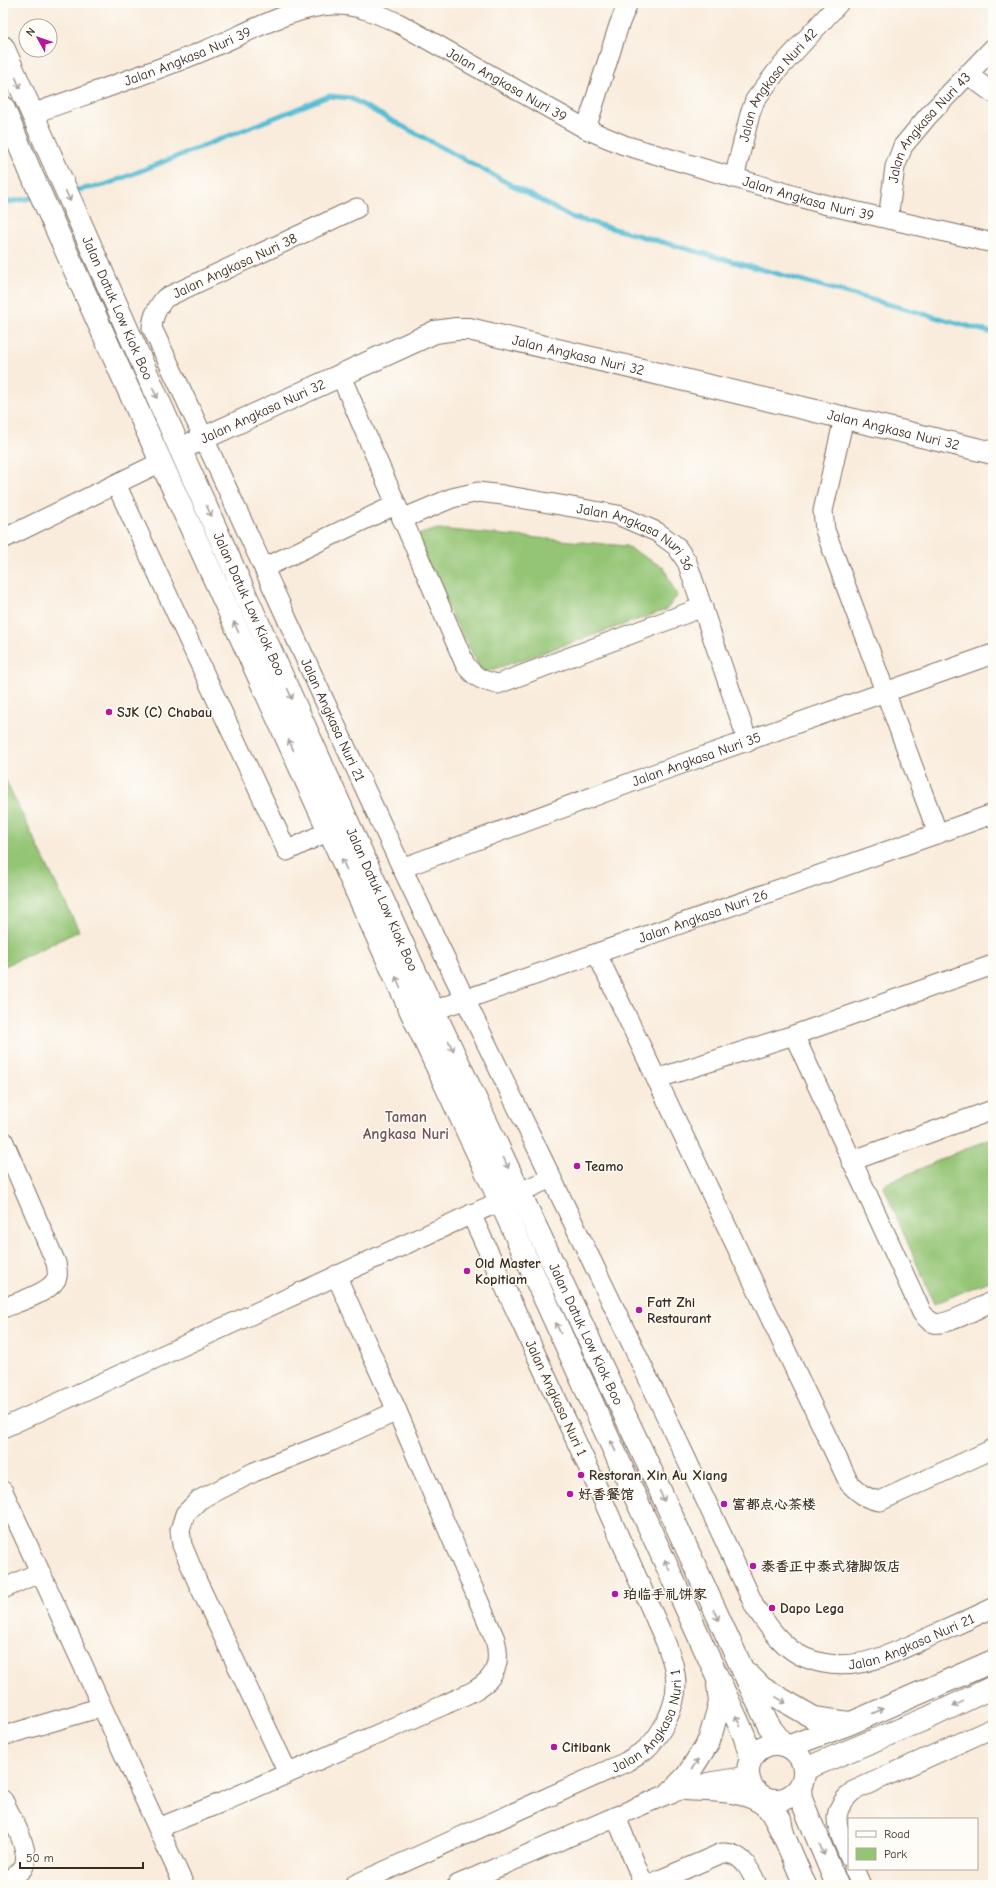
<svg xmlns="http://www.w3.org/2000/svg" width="996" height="1888" font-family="'Comic Neue','LXGW WenKai TC',sans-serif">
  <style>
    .green { fill: #94c575; stroke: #68784a }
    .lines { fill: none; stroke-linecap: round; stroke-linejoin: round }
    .stream { stroke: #56bdd4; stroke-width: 5 }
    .minor-casing { stroke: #7e6e60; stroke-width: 21 }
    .tertiary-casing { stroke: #7e6e60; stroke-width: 24 }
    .secondary-casing { stroke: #7e6e60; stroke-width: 24 }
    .minor { stroke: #fff; stroke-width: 19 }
    .tertiary { stroke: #fff; stroke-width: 22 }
    .secondary { stroke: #fff; stroke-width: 22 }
    .oneway { stroke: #a79f9a }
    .poi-dot { fill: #b5179e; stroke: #fdfcf7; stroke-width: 1.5 }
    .labels { text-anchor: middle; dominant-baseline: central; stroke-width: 3; stroke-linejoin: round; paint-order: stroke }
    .street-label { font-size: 14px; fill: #3b2a1e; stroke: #fdfcf7 }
    .poi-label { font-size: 14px; font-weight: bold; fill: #3b2a1e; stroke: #fdfcf7; text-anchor: start }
    .neighbourhood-label { font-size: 15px; font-weight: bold; fill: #735456; stroke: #fdfcf7 }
  </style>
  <rect width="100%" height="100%" fill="#fdfcf7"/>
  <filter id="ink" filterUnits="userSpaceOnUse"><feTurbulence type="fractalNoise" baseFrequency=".025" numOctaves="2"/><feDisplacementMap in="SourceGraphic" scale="8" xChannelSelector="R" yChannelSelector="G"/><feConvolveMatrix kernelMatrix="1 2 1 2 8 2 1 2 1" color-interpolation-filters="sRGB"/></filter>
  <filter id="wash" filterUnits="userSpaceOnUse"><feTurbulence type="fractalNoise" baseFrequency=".012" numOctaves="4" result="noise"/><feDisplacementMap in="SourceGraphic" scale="16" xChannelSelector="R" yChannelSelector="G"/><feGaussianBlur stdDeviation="0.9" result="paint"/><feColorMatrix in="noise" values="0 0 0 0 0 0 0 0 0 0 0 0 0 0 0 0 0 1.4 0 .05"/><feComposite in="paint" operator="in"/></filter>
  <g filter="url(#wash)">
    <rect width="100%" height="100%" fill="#f9ecdc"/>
    <g class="green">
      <polygon points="438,529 626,546 664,568 677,596 666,610 483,673 410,537"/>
      <polygon points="3,775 79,931 3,967"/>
      <polygon points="993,1137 993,1279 934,1304 883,1185"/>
    </g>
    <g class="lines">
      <g class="stream">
        <polyline points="71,191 105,185 329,96 350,98 571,217 993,333"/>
        <polyline points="3,203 36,197"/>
      </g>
    </g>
  </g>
  <g filter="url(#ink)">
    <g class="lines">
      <g class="minor-casing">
        <g id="minor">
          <polyline points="967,74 993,93"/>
          <path id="s1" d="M32,114C90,93 149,74 206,50C243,35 293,6 334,5C357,4 379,14 400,24L586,129L624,145L823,204L993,243"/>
          <polyline points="586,129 619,25 628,3"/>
          <path id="s2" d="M734,178L750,114L755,100L777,71L839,3"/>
          <path id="s3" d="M357,208L165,298C157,308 153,315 152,328C238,508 318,690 403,870C520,1116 642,1359 755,1607C768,1626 783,1649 806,1658C850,1676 889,1655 929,1637C950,1628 972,1618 993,1608"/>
          <path id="s4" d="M888,219L895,167L903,146L928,116L993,48"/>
          <path d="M340,374L465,664C474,677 482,681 498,684L703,607"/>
          <polyline points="844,418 823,511 825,530 938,834"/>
          <polyline points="116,484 287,851 343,824"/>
          <path id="s5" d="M402,519L452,498L478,492L503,495L618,515L657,532L676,546L687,562L748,742"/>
          <polyline points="3,539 161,462"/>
          <polyline points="264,568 395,505"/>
          <path id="s6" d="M402,868L659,772L993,654"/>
          <path d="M597,954L849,1483C859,1493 866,1499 880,1501L993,1449"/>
          <path id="s7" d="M421,1015L993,814"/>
          <path d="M794,1035L922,1313C925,1317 929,1321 934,1323C947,1326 980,1307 993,1301"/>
          <polyline points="656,1079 794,1035 993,965"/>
          <path d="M3,1140L56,1263C57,1269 59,1276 55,1281C48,1293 16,1303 3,1308"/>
          <polyline points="851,1161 993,1110"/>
          <polyline points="3,1428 551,1178"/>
          <polyline points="3,1491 184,1885"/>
          <polyline points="3,1589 40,1572"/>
          <polyline points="3,1736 102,1707"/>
          <polyline points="288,1773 197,1581 182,1545 180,1530 185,1514 199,1500 254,1472 332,1441 397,1411"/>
          <path d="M3,1800C10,1815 33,1852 23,1868C18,1874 9,1879 3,1884"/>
          <polyline points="616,1817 644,1885"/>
          <path d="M158,1828L223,1802L444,1705C475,1690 507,1682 495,1639L397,1411L336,1275"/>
          <path d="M849,1856C838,1828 827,1814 853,1791L993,1728"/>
          <polyline points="854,1869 861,1885"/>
          <path id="s8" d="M354,1885L626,1762C632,1758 639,1754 645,1750C661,1736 676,1707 676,1685C676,1670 671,1657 666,1643L595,1482L471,1214"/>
          <polyline points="457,1885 670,1793 710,1782 748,1776"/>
          <path d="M648,1885L722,1853C742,1852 750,1869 757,1885"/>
        </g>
      </g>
      <g class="tertiary-casing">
        <g id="tertiary">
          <path id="s9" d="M180,449L435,332L456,329H469L993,453"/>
        </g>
      </g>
      <g class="secondary-casing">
        <g id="secondary">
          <path id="s10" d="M3,47L180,449L413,967L647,1462L757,1701L769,1726L782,1743"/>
          <polyline points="3,107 31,173 161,462 414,1018 500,1201 744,1735 751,1758"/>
          <polyline points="748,1674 762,1688 814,1718 849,1723"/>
          <circle cx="776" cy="1772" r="28"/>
          <polyline points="790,1746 851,1723 993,1661"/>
          <polyline points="805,1769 928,1718 993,1687"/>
          <polyline points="800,1787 801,1799 837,1885"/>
          <path d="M686,1789C711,1791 747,1788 767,1807C774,1814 778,1826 783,1834"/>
          <polyline points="670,1793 687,1776 709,1741 720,1703 718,1684"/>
          <polyline points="780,1819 783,1834 805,1885"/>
        </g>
      </g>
      <use href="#minor" class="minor"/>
      <use href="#tertiary" class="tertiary"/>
      <use href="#secondary" class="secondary"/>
    </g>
    <defs><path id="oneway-shaft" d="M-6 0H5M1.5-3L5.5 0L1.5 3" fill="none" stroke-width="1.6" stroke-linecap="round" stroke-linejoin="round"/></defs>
    <g class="oneway">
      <use href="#oneway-shaft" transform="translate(18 83) rotate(67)"/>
      <use href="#oneway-shaft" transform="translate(68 196) rotate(66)"/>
      <use href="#oneway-shaft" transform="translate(155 393) rotate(66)"/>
      <use href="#oneway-shaft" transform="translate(209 511) rotate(66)"/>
      <use href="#oneway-shaft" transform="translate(236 627) rotate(-115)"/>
      <use href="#oneway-shaft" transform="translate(290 694) rotate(66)"/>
      <use href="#oneway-shaft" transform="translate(291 745) rotate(-115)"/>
      <use href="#oneway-shaft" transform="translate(344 864) rotate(-114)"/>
      <use href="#oneway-shaft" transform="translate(398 982) rotate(-114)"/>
      <use href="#oneway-shaft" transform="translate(451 1046) rotate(65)"/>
      <use href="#oneway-shaft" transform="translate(506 1163) rotate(65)"/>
      <use href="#oneway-shaft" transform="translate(558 1328) rotate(-115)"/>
      <use href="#oneway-shaft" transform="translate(613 1446) rotate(-115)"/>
      <use href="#oneway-shaft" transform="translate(662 1496) rotate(66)"/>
      <use href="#oneway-shaft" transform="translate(667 1565) rotate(-114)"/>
      <use href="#oneway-shaft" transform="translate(716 1615) rotate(65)"/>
      <use href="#oneway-shaft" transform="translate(781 1700) rotate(32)"/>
      <use href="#oneway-shaft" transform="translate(958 1704) rotate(154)"/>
      <use href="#oneway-shaft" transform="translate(878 1711) rotate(-24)"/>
      <use href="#oneway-shaft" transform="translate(738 1721) rotate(-115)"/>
      <use href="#oneway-shaft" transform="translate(695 1764) rotate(-57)"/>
      <use href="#oneway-shaft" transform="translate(822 1850) rotate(67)"/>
    </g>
  </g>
  <g class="poi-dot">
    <circle cx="109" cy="712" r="4"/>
    <circle cx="577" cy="1166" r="4"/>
    <circle cx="467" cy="1271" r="4"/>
    <circle cx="639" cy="1310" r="4"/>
    <circle cx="581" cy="1475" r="4"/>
    <circle cx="570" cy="1494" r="4"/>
    <circle cx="724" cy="1504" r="4"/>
    <circle cx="753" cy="1566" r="4"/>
    <circle cx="615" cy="1594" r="4"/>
    <circle cx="772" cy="1608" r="4"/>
    <circle cx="554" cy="1747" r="4"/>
  </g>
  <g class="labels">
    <g class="street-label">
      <text stroke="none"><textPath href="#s1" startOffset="166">Jalan Angkasa Nuri 39</textPath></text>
      <text stroke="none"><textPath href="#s1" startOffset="514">Jalan Angkasa Nuri 39</textPath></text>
      <text stroke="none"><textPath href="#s2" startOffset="105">Jalan Angkasa Nuri 42</textPath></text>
      <text stroke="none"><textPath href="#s4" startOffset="104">Jalan Angkasa Nuri 43</textPath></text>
      <text stroke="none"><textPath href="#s1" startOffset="838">Jalan Angkasa Nuri 39</textPath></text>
      <text transform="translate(235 266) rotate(-25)">Jalan Angkasa Nuri 38</text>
      <text stroke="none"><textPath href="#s10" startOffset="285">Jalan Datuk Low Kiok Boo</textPath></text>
      <text stroke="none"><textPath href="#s9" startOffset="427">Jalan Angkasa Nuri 32</textPath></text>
      <text stroke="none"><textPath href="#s9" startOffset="91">Jalan Angkasa Nuri 32</textPath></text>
      <text stroke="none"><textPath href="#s9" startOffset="751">Jalan Angkasa Nuri 32</textPath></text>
      <text stroke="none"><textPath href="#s5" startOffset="249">Jalan Angkasa Nuri 36</textPath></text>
      <text stroke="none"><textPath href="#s10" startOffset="609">Jalan Datuk Low Kiok Boo</textPath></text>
      <text stroke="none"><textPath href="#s3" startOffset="677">Jalan Angkasa Nuri 21</textPath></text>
      <text stroke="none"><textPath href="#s6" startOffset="314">Jalan Angkasa Nuri 35</textPath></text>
      <text stroke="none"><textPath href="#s10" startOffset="933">Jalan Datuk Low Kiok Boo</textPath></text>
      <text stroke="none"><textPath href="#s7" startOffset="299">Jalan Angkasa Nuri 26</textPath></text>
      <text stroke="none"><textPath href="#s10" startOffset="1413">Jalan Datuk Low Kiok Boo</textPath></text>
      <text transform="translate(556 1398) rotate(65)">Jalan Angkasa Nuri 1</text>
      <text stroke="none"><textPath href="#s3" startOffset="1843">Jalan Angkasa Nuri 21</textPath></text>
      <text stroke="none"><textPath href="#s8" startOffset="347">Jalan Angkasa Nuri 1</textPath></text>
    </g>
    <g class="poi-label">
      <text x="117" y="712">SJK (C) Chabau</text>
      <text x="585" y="1166">Teamo</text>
      <text x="475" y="1263">Old Master<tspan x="475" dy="16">Kopitiam</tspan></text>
      <text x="647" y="1302">Fatt Zhi<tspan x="647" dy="16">Restaurant</tspan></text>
      <text x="589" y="1475">Restoran Xin Au Xiang</text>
      <text x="578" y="1494">好香餐馆</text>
      <text x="732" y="1504">富都点心茶楼</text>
      <text x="761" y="1566">泰香正中泰式猪脚饭店</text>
      <text x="623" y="1594">珀临手礼饼家</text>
      <text x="780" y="1608">Dapo Lega</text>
      <text x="562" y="1747">Citibank</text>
    </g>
    <g class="neighbourhood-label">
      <text x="406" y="1117">Taman<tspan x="406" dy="17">Angkasa Nuri</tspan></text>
    </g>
  </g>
  <rect width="996" height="1888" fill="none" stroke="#fdfcf7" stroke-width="16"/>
  <rect x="848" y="1818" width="130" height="52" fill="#fdfcf7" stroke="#afa8a0"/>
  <rect x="856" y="1831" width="20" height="6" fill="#ffffff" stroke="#afa8a0"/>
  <text x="884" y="1838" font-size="12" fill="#3b2a1e">Road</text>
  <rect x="856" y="1848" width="20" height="12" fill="#94c575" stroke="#afa8a0"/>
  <text x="884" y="1858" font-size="12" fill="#3b2a1e">Park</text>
  <g transform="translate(38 38) rotate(310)"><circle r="19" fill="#fdfcf7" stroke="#afa8a0"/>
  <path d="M0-3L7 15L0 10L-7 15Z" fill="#b5179e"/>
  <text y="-6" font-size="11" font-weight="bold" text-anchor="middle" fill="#3b2a1e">N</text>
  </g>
  <path d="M20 1862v6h123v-6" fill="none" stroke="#3b2a1e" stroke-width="2"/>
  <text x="26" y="1862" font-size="12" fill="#3b2a1e" stroke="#fdfcf7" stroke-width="3" paint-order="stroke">50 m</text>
</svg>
